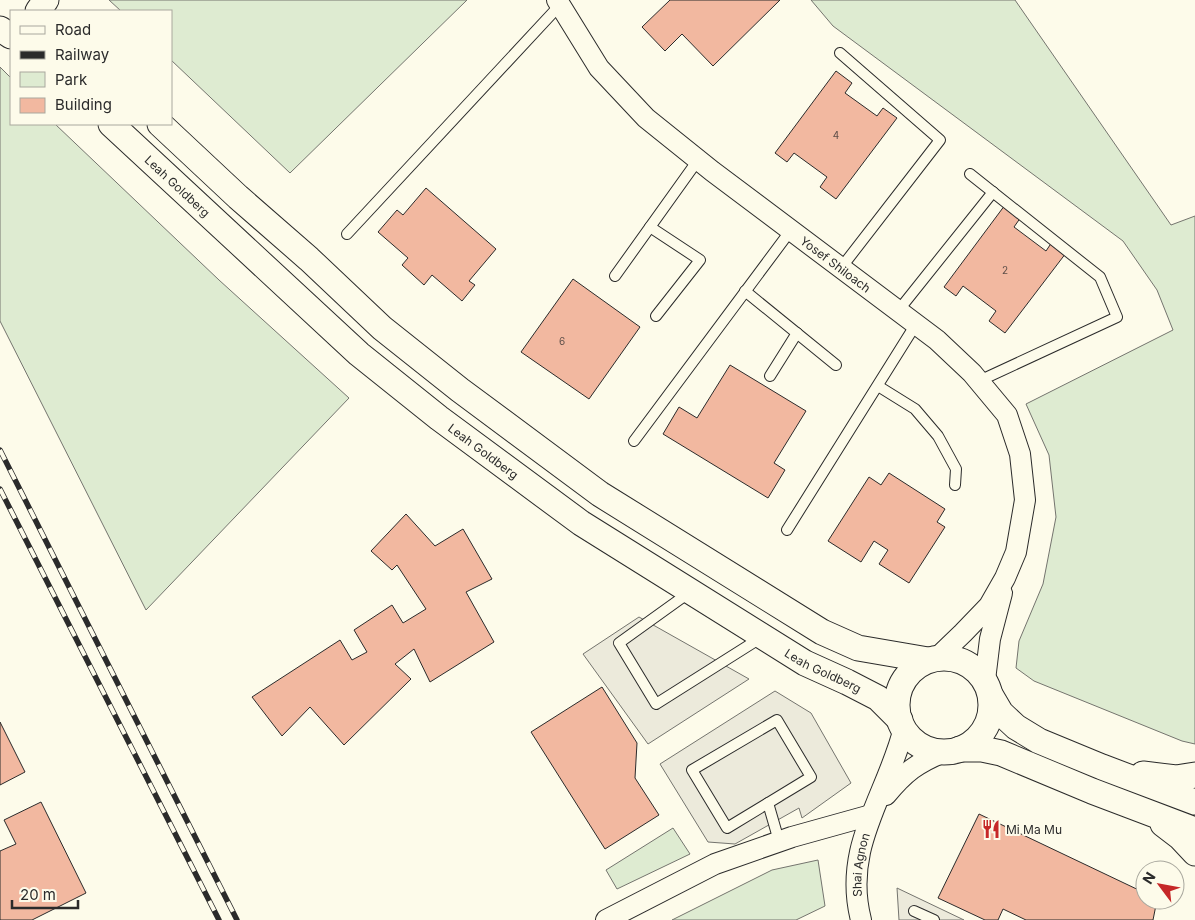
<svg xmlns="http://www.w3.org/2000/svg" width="1195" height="920" font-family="Inter,sans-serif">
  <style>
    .green { fill: #deebd1; stroke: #74746e }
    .parking { fill: #eceadb; stroke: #74746e }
    .building { fill: #f2b8a0; stroke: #2b2b2b }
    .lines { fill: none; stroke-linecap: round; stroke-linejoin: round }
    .service-casing { stroke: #2b2b2b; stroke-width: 12 }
    .minor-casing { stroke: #2b2b2b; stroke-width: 22 }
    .tertiary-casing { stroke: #2b2b2b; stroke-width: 27 }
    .service { stroke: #fdfbea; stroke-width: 10 }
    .minor { stroke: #fdfbea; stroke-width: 20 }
    .tertiary { stroke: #fdfbea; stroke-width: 25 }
    .rail-casing { stroke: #2b2b2b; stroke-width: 5.5 }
    .rail { stroke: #fdfbea; stroke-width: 4; stroke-dasharray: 11; stroke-linecap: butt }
    .labels { text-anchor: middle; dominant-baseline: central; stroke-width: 4; stroke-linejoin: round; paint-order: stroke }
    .number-label { font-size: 10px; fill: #5d4e48 }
    .street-label { font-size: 12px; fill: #2b2b2b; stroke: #fdfbea }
    .poi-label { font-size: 12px; fill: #2b2b2b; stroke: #fdfbea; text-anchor: start }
  </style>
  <rect width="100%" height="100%" fill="#fdfbea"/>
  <g class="green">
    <polygon points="109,0 467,0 290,173 171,60 171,11 121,11"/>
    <polygon points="811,0 1015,0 1171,225 1195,216 1195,744 1182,741 1034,681 1016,668 1019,641 1043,584 1056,517 1049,455 1026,404 1173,330 1157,290 1123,241 833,26"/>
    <polygon points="0,67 11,78 11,124 55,124 219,280 349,398 146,610 0,321"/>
    <polygon points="673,828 690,854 617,889 606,870"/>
    <polygon points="818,860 825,906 796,920 672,920 772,870"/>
  </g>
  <g class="parking">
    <polygon points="639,617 749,679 648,744 583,654"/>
    <polygon points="775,691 811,713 851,783 802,818 799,808 735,844 708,842 660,764"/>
    <polygon points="897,888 964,920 899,920"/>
  </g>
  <g class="building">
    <polygon points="670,0 780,0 713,66 682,34 665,51 642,27"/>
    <polygon points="836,71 852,83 845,93 877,116 883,108 897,118 836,199 820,187 827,177 794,153 787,162 775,153"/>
    <polygon points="426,188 496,249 469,281 475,285 462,301 432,275 424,285 402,265 408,258 378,232 397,210 403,215"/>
    <polygon points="1005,205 1021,217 1014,227 1046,251 1052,242 1066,253 1005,333 989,321 996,311 963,286 956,296 944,287"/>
    <polygon points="573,279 640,327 589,399 521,352"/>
    <polygon points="730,365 806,411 774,463 785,470 768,498 663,434 679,407 697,418"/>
    <polygon points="889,473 945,509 937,522 945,527 909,583 879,564 888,550 874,541 861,562 828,541 869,477 881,485"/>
    <polygon points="406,514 435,546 463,529 492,579 466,592 494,642 430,682 414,649 395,664 411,679 344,745 310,707 282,736 252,697 340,640 352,660 367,652 354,630 392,605 403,623 426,609 397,565 392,570 371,551"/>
    <polygon points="602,687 637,743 635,778 659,815 605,849 531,732"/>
    <polygon points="0,722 25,772 0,785"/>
    <polygon points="41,802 86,893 32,920 0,920 0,851 16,844 4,820"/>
    <polygon points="979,814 1145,893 1145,900 1157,900 1153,920 1026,920 1003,909 998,920 985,920 938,898"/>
  </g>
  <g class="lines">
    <g class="service-casing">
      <g id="service">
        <polyline points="840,53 940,140 841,268"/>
        <polyline points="970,174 1100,277 1117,317 979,381"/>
        <polyline points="650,227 700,260 656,316"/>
        <polyline points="347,234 559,6"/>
        <polyline points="615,276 698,160"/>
        <polyline points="745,291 836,365"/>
        <polyline points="898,311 993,192"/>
        <polyline points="770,376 797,333"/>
        <polyline points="878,386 915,409 938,436 956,469 955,485"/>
        <polyline points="634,441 791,230"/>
        <polyline points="787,530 916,324"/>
        <polyline points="690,592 619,643 656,704 762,637"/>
        <polygon points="777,720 811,777 727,828 692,770"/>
        <polyline points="768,803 779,841"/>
        <polyline points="914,911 934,920"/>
      </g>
    </g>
    <g class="minor-casing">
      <g id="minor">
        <path id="s1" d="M557,0L599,68L646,118L712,171L937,340L972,373L1007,415L1020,454L1025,500L1016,552L1005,578L989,606L963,633L936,659"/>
        <polyline points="985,680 990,639 1002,593"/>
        <path d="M886,795C905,772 917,763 944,752"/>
        <polyline points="606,920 715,864 792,837 871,815"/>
        <path id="s2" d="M861,920C842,846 887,796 904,728"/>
      </g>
    </g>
    <g class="tertiary-casing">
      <g id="tertiary">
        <polyline points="38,11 46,0"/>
        <polyline points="0,29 11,36"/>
        <path id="s3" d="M111,124L359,354L439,418L581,523L805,663L847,682L878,698L900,720"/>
        <polyline points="160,124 238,197 309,259 382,328 460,390 600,494 822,632 858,648 928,660"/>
        <circle cx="944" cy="705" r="47"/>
        <polyline points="991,696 1001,713 1016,727 1039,741 1102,767 1195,802"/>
        <polyline points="960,749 982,749 1001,753 1092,791 1195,830"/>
        <polyline points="1143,774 1176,778 1195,775"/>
        <polyline points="1163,824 1180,837 1195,853"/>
      </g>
    </g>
    <use href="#service" class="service"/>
    <use href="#minor" class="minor"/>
    <use href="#tertiary" class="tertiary"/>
    <g class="rail-casing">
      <g id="rail">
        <polyline points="0,450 237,920"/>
        <polyline points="0,489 219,920"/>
      </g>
    </g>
    <use href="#rail" class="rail"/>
  </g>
  <defs>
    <g id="restaurant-bare" transform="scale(1.5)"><path d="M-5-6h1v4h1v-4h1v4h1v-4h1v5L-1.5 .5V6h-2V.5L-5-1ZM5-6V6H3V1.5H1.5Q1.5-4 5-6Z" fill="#c62828" stroke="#fdfbea" stroke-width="2.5" paint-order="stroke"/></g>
  </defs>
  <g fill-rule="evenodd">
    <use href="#restaurant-bare" x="991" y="829"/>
  </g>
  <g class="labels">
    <g class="number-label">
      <text x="836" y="135">4</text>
      <text x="1005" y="270">2</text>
      <text x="562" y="341">6</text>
    </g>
    <g class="street-label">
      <text stroke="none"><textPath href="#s3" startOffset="91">Leah Goldberg</textPath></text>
      <text stroke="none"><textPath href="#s1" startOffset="388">Yosef Shiloach</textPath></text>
      <text stroke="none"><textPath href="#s3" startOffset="496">Leah Goldberg</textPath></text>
      <text stroke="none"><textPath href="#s3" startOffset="901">Leah Goldberg</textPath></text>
      <text stroke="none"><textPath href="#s2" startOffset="56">Shai Agnon</textPath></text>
    </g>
    <g class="poi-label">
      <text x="1006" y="829">Mi Ma Mu</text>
    </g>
  </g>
  <rect x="10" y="10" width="162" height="115" fill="#fdfbea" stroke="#a9a89e"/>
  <rect x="20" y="26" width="25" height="8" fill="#fdfbea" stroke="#a9a89e"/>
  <text x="55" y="35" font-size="15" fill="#2b2b2b">Road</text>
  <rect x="20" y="51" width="25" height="8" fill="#2b2b2b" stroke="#a9a89e"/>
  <text x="55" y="60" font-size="15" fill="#2b2b2b">Railway</text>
  <rect x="20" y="72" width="25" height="15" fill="#deebd1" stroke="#a9a89e"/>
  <text x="55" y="85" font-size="15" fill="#2b2b2b">Park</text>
  <rect x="20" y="98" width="25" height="15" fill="#f2b8a0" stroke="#a9a89e"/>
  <text x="55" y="110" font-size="15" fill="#2b2b2b">Building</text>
  <g transform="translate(1160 885) rotate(302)"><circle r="24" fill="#fdfbea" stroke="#a9a89e"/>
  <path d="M0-4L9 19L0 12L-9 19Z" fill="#c62828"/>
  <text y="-8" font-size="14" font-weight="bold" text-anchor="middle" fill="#2b2b2b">N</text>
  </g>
  <path d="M12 900v8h66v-8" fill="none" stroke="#2b2b2b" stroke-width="2.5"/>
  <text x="20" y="900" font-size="15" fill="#2b2b2b" stroke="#fdfbea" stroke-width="4" paint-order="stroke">20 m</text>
</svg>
